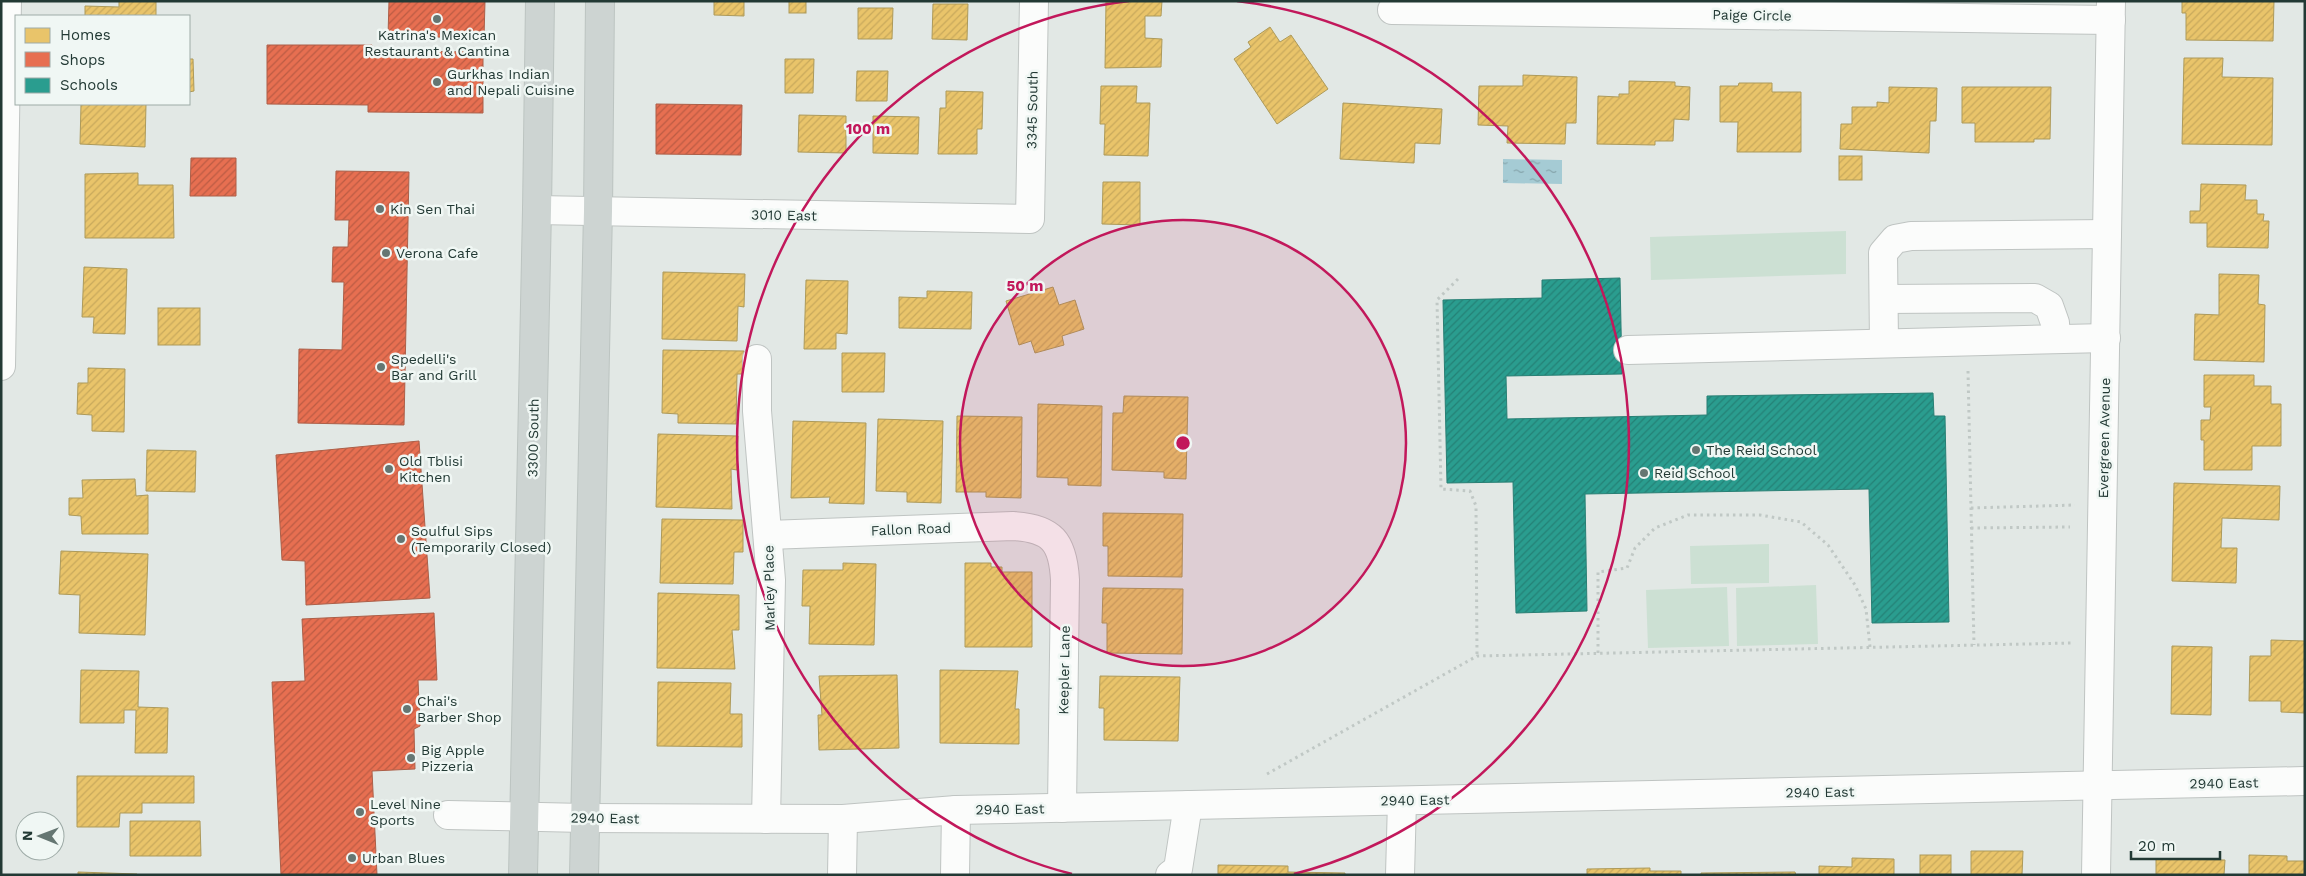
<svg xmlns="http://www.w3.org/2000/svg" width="2306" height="876" font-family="'Work Sans',sans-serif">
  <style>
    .park { fill: #cce0d3 }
    .water { fill: url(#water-ripples) }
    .homes { fill: url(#homes-hatch); stroke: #ad9a5a }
    .shops { fill: url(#shops-hatch); stroke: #ac5f48 }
    .schools { fill: url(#schools-hatch); stroke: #287f74 }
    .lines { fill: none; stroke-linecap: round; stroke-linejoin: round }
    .minor-casing { stroke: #bfc4c2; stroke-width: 30 }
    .major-casing { stroke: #bcc4c1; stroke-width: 30 }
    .path { stroke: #c0c8c5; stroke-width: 3; stroke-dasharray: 2.5 4; stroke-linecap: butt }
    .minor { stroke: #fbfcfb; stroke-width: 28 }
    .major { stroke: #cdd4d2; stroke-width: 28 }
    .ring { fill: none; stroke: #c2185b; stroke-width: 2.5 }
    .poi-dot { fill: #657672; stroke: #f0f7f4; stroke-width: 2 }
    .labels { text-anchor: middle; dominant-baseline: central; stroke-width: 5; stroke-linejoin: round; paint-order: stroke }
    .street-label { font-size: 14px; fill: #223934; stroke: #f0f7f4 }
    .poi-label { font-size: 14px; fill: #223934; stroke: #f0f7f4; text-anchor: start }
    .centre { fill: #c2185b; stroke: #f0f7f4; stroke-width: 2.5 }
    .ring-label { font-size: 15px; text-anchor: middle; font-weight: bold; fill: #c2185b; stroke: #f0f7f4; stroke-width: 5; stroke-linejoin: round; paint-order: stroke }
  </style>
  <defs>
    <pattern id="water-ripples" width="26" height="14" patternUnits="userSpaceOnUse" patternTransform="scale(1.25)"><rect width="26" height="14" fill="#a5cbd4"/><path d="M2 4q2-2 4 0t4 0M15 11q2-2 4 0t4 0" fill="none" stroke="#86a6ad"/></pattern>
    <pattern id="homes-hatch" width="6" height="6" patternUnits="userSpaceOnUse" patternTransform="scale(1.25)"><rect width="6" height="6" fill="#e9c46a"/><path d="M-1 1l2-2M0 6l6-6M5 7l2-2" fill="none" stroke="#c8a95c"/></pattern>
    <pattern id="shops-hatch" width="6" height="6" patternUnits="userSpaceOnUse" patternTransform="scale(1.25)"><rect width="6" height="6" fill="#e76f51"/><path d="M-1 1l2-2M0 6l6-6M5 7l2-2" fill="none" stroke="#bb5c44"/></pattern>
    <pattern id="schools-hatch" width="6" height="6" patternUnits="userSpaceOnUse" patternTransform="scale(1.25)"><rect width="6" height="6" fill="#2a9d8f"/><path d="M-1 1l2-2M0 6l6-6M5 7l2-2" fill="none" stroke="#248176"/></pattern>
  </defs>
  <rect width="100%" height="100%" fill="#e2e8e5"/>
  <g class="park">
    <polygon points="1846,231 1846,274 1651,280 1650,237"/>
    <polygon points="1769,544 1769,583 1691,584 1690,546"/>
    <polygon points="1816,585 1818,644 1737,646 1736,588"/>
    <polygon points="1727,587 1729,646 1648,648 1646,590"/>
  </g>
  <polygon class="water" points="1503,159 1562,160 1562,184 1503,183"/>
  <g class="homes">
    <polygon points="119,1 156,1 156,16 85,16 85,6 119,7"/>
    <polygon points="714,1 744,1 744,16 714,15"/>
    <rect x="789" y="1" width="17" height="12"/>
    <polygon points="1106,1 1162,1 1161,16 1145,16 1145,38 1162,39 1161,67 1105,68"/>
    <polygon points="2182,1 2274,1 2273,41 2186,40 2186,13 2182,13"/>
    <polygon points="933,4 968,4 967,40 932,39"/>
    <polygon points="858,8 893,8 892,39 858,39"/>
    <polygon points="1270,27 1280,42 1291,35 1328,89 1277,124 1234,59 1251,47 1248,42"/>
    <polygon points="2184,58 2223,58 2222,77 2273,78 2272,145 2182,144"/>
    <polygon points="189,59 193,59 194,91 189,92"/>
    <polygon points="785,59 814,59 813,93 785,93"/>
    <polygon points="857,71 888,71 887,101 856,101"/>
    <polygon points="1523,75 1577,77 1576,123 1566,123 1565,144 1507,143 1508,126 1478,125 1479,86 1523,86"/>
    <polygon points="1629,81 1675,82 1675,86 1690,87 1689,120 1674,119 1673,141 1655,141 1655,145 1597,144 1598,96 1619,97 1619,94 1629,94"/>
    <polygon points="1739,83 1772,83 1772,92 1801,92 1801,152 1737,152 1738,122 1720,122 1720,86 1738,86"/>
    <polygon points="1101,86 1137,86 1136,103 1150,103 1148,156 1104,155 1105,124 1100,124"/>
    <polygon points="1889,87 1937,88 1936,121 1930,121 1929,153 1840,149 1841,124 1852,124 1852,107 1877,107 1877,102 1889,103"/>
    <polygon points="1962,87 2051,87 2050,139 2034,139 2034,142 1975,142 1975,123 1962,123"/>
    <polygon points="946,91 983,92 982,129 977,129 977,154 938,154 940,108 946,108"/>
    <polygon points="1343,103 1442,109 1440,144 1415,143 1414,163 1340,159"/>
    <polygon points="81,104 146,104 145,147 80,144"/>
    <polygon points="799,115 846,116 846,153 798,152"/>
    <polygon points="873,116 919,117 918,154 873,153"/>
    <rect x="1839" y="156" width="23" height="24"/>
    <polygon points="138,173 138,185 173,185 174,238 85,238 85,174"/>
    <polygon points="1103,182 1140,182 1140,225 1102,224"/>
    <polygon points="2201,184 2246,185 2245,200 2257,200 2257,214 2264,214 2263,221 2269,221 2268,248 2207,247 2207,223 2190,223 2190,211 2200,211"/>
    <polygon points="84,267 127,269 125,334 93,333 94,317 82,317"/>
    <polygon points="663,272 745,274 744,307 738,306 737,341 662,339"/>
    <polygon points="2219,274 2259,275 2258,304 2265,305 2264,362 2194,360 2195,314 2219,315"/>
    <polygon points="806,280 848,281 847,334 836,333 836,349 804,349"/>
    <polygon points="1053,287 1059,305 1075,300 1084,329 1062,336 1064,345 1035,353 1031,341 1019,345 1006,301"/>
    <polygon points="927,291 972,292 971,329 899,328 899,297 927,298"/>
    <rect x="158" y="308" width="42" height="37"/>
    <polygon points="663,350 744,351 744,374 737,374 736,424 678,423 678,414 662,413"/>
    <polygon points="842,353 885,353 884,392 842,392"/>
    <polygon points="88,368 125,369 124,432 92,431 92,415 77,414 78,383 88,383"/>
    <polygon points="2204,375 2254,375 2254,386 2271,386 2271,404 2281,404 2281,446 2252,446 2252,470 2204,470 2204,440 2201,440 2201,420 2210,420 2211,407 2204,407"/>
    <polygon points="1124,396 1188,397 1186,479 1164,478 1164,472 1112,470 1113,413 1123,413"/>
    <polygon points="1038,404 1102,406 1101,486 1068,485 1068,478 1037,477"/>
    <polygon points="957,416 1022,417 1021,498 986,497 986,492 956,492"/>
    <polygon points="878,419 943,421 941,503 907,502 907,492 876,491"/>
    <polygon points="793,421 866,423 864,504 829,503 830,497 791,498"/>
    <polygon points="658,434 738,436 737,470 731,469 732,509 656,507"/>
    <polygon points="147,450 196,451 195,492 146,491"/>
    <polygon points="135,479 136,496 148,495 148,534 82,534 81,516 69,515 69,498 83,498 82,480"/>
    <polygon points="2174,483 2280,486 2279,520 2222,518 2221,548 2237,548 2236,583 2172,581"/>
    <polygon points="1103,513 1183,514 1182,577 1108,576 1108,546 1103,546"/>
    <polygon points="662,519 743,520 743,552 734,552 733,584 660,583"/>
    <polygon points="61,551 148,554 145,635 79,633 80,595 59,594"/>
    <polygon points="843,563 876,564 874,645 809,644 810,606 802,606 803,570 843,570"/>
    <polygon points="965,563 991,563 991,567 1002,567 1002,572 1032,572 1032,647 965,647"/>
    <polygon points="1103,588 1183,589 1182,654 1107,653 1107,623 1102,623"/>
    <polygon points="658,593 739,595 739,630 732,630 735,669 657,668"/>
    <polygon points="2271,640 2305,641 2305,713 2281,712 2281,701 2249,701 2250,656 2271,656"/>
    <polygon points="2172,646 2212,647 2211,715 2171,714"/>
    <polygon points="81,670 139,671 138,707 168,708 167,753 135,753 136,710 124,710 124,723 80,723"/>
    <polygon points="940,670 1018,671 1015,709 1019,709 1019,744 940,743"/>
    <polygon points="897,675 899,748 819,750 818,715 822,715 819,676"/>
    <polygon points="1100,676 1180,677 1178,741 1104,740 1104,708 1099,708"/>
    <polygon points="658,682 731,683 730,714 742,714 742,747 657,746"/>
    <polygon points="77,776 194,776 194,803 142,803 142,813 120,813 119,827 77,827"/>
    <polygon points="130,821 200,821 201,856 130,856"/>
    <polygon points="1971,851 2023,851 2022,875 1971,875"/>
    <rect x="1920" y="855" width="31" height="20"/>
    <polygon points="2249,855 2287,856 2287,861 2305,861 2305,875 2249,875"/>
    <polygon points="1852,858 1894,859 1894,875 1819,875 1819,866 1852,867"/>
    <polygon points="2156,859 2225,860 2224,875 2156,875"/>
    <polygon points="1218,865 1288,866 1288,872 1345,873 1345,875 1218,875"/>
    <polygon points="1650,868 1650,871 1681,871 1681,875 1587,875 1587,869"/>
    <polygon points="78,872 137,874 137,875 78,875"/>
    <polygon points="1795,872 1796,875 1701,875 1701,873"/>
  </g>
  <g class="shops">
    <polygon points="389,1 485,1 484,38 388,36"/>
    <polygon points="267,45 372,45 372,51 483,52 483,113 368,112 368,105 267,104"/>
    <polygon points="656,104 742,105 741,155 656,154"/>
    <polygon points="191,158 236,158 236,196 190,196"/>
    <polygon points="336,171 409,172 404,425 298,423 299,349 342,350 344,282 332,282 333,247 348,247 349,220 335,220"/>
    <polygon points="419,441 430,598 306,605 305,561 282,560 276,455"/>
    <polygon points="434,613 437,680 418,680 420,726 414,729 415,769 372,771 377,875 281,875 272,682 305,681 302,619"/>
  </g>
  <polygon class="schools" points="1620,278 1622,374 1506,376 1507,419 1707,415 1707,396 1933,393 1934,416 1945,416 1949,622 1872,623 1869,489 1585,494 1587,611 1516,613 1513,482 1447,483 1443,300 1542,298 1542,280"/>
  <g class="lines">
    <g class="minor-casing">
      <g id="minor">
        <polyline points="1392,10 2111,20"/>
        <polyline points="537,210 1030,219 1034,1"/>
        <polyline points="1884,299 2035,298 2049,306 2055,323 2056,339"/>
        <polyline points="1884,343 1883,253 1895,239 1911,236 2107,234"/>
        <polyline points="1628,350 2106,338"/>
        <polyline points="757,359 757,411 771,580 766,819"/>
        <polyline points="1,366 7,1"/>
        <path d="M768,535L1013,526C1052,528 1063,542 1065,580L1062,808"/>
        <polyline points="448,815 584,818 843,819 956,810 2305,781"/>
        <polyline points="842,875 843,819"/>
        <polyline points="955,875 956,810"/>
        <polyline points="1170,875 1178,869 1188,805"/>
        <polyline points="1400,875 1402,801"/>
        <polyline points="2096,875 2111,1"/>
      </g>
    </g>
    <g class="major-casing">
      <g id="major">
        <polyline points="523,875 537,210 540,1"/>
        <polyline points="584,875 598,211 600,1"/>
      </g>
    </g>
    <g class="path">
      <polyline points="1458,279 1437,300 1441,489 1470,491 1476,506 1477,656"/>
      <polyline points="1968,371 1974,645"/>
      <polyline points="1971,508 2075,505"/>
      <polyline points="1971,528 2070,527"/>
      <polyline points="1598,653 1598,572 1627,568 1635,548 1655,528 1688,515 1760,515 1801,522 1828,545 1855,585 1866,609 1870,647"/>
      <polyline points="1267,774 1477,656 2072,643"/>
    </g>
    <use href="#minor" class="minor"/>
    <use href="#major" class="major"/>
  </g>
  <circle cx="1183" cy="443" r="223" fill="#c2185b" fill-opacity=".12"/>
  <g class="ring">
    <circle cx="1183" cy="443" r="223"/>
    <path d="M1072 874A445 445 0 0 1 1129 1M1237 1A445 445 0 0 1 1294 874"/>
  </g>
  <g class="poi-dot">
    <circle cx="437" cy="19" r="5"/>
    <circle cx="437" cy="82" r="5"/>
    <circle cx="380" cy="209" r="5"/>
    <circle cx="386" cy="253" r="5"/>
    <circle cx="381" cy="367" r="5"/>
    <circle cx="1696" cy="450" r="5"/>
    <circle cx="389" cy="469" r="5"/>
    <circle cx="1644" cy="473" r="5"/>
    <circle cx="401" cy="539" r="5"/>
    <circle cx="407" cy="709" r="5"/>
    <circle cx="411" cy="758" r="5"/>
    <circle cx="360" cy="812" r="5"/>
    <circle cx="352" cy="858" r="5"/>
  </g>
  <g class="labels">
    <g class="street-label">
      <text transform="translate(1752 15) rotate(1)">Paige Circle</text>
      <text transform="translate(1032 110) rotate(-89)">3345 South</text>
      <text transform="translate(784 215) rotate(1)">3010 East</text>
      <text transform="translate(533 438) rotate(-89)">3300 South</text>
      <text transform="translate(2104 438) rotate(-89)">Evergreen Avenue</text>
      <text transform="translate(911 529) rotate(-2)">Fallon Road</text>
      <text transform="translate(769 588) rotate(-91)">Marley Place</text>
      <text transform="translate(1064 670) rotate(-89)">Keepler Lane</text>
      <text transform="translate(2224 783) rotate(-1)">2940 East</text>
      <text transform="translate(1820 792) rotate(-1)">2940 East</text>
      <text transform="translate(1415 800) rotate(-1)">2940 East</text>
      <text transform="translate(1010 809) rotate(-1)">2940 East</text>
      <text transform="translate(605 818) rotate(1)">2940 East</text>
    </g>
    <g class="poi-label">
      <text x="437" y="35" text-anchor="middle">Katrina's Mexican<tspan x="437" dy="16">Restaurant &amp; Cantina</tspan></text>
      <text x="447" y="74">Gurkhas Indian<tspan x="447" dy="16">and Nepali Cuisine</tspan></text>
      <text x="390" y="209">Kin Sen Thai</text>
      <text x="396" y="253">Verona Cafe</text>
      <text x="391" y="359">Spedelli's<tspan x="391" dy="16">Bar and Grill</tspan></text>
      <text x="1706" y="450">The Reid School</text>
      <text x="399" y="461">Old Tblisi<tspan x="399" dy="16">Kitchen</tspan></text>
      <text x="1654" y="473">Reid School</text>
      <text x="411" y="531">Soulful Sips<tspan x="411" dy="16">(Temporarily Closed)</tspan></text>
      <text x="417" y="701">Chai's<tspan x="417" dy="16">Barber Shop</tspan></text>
      <text x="421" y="750">Big Apple<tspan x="421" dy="16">Pizzeria</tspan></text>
      <text x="370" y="804">Level Nine<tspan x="370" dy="16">Sports</tspan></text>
      <text x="362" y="858">Urban Blues</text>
    </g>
  </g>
  <circle cx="1183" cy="443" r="8" class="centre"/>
  <g class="ring-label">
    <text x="868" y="134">100 m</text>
    <text x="1025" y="291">50 m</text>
  </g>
  <rect width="2306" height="876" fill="none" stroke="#223934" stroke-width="5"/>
  <rect x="15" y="15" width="175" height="90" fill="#f0f7f4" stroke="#9eaba7"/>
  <rect x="25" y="28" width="25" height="15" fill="#e9c46a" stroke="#9eaba7"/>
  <text x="60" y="40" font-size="15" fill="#223934">Homes</text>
  <rect x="25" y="52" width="25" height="15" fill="#e76f51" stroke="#9eaba7"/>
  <text x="60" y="65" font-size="15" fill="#223934">Shops</text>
  <rect x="25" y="78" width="25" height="15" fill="#2a9d8f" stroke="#9eaba7"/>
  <text x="60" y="90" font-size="15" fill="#223934">Schools</text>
  <g transform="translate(40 836) rotate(271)"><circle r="24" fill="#f0f7f4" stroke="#9eaba7"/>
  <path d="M0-4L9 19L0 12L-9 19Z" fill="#657672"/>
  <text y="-8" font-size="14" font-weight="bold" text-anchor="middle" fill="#223934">N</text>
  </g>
  <path d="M2131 851v8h89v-8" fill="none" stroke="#223934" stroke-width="2.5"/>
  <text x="2138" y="851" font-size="15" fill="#223934" stroke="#f0f7f4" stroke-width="4" paint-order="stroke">20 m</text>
</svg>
